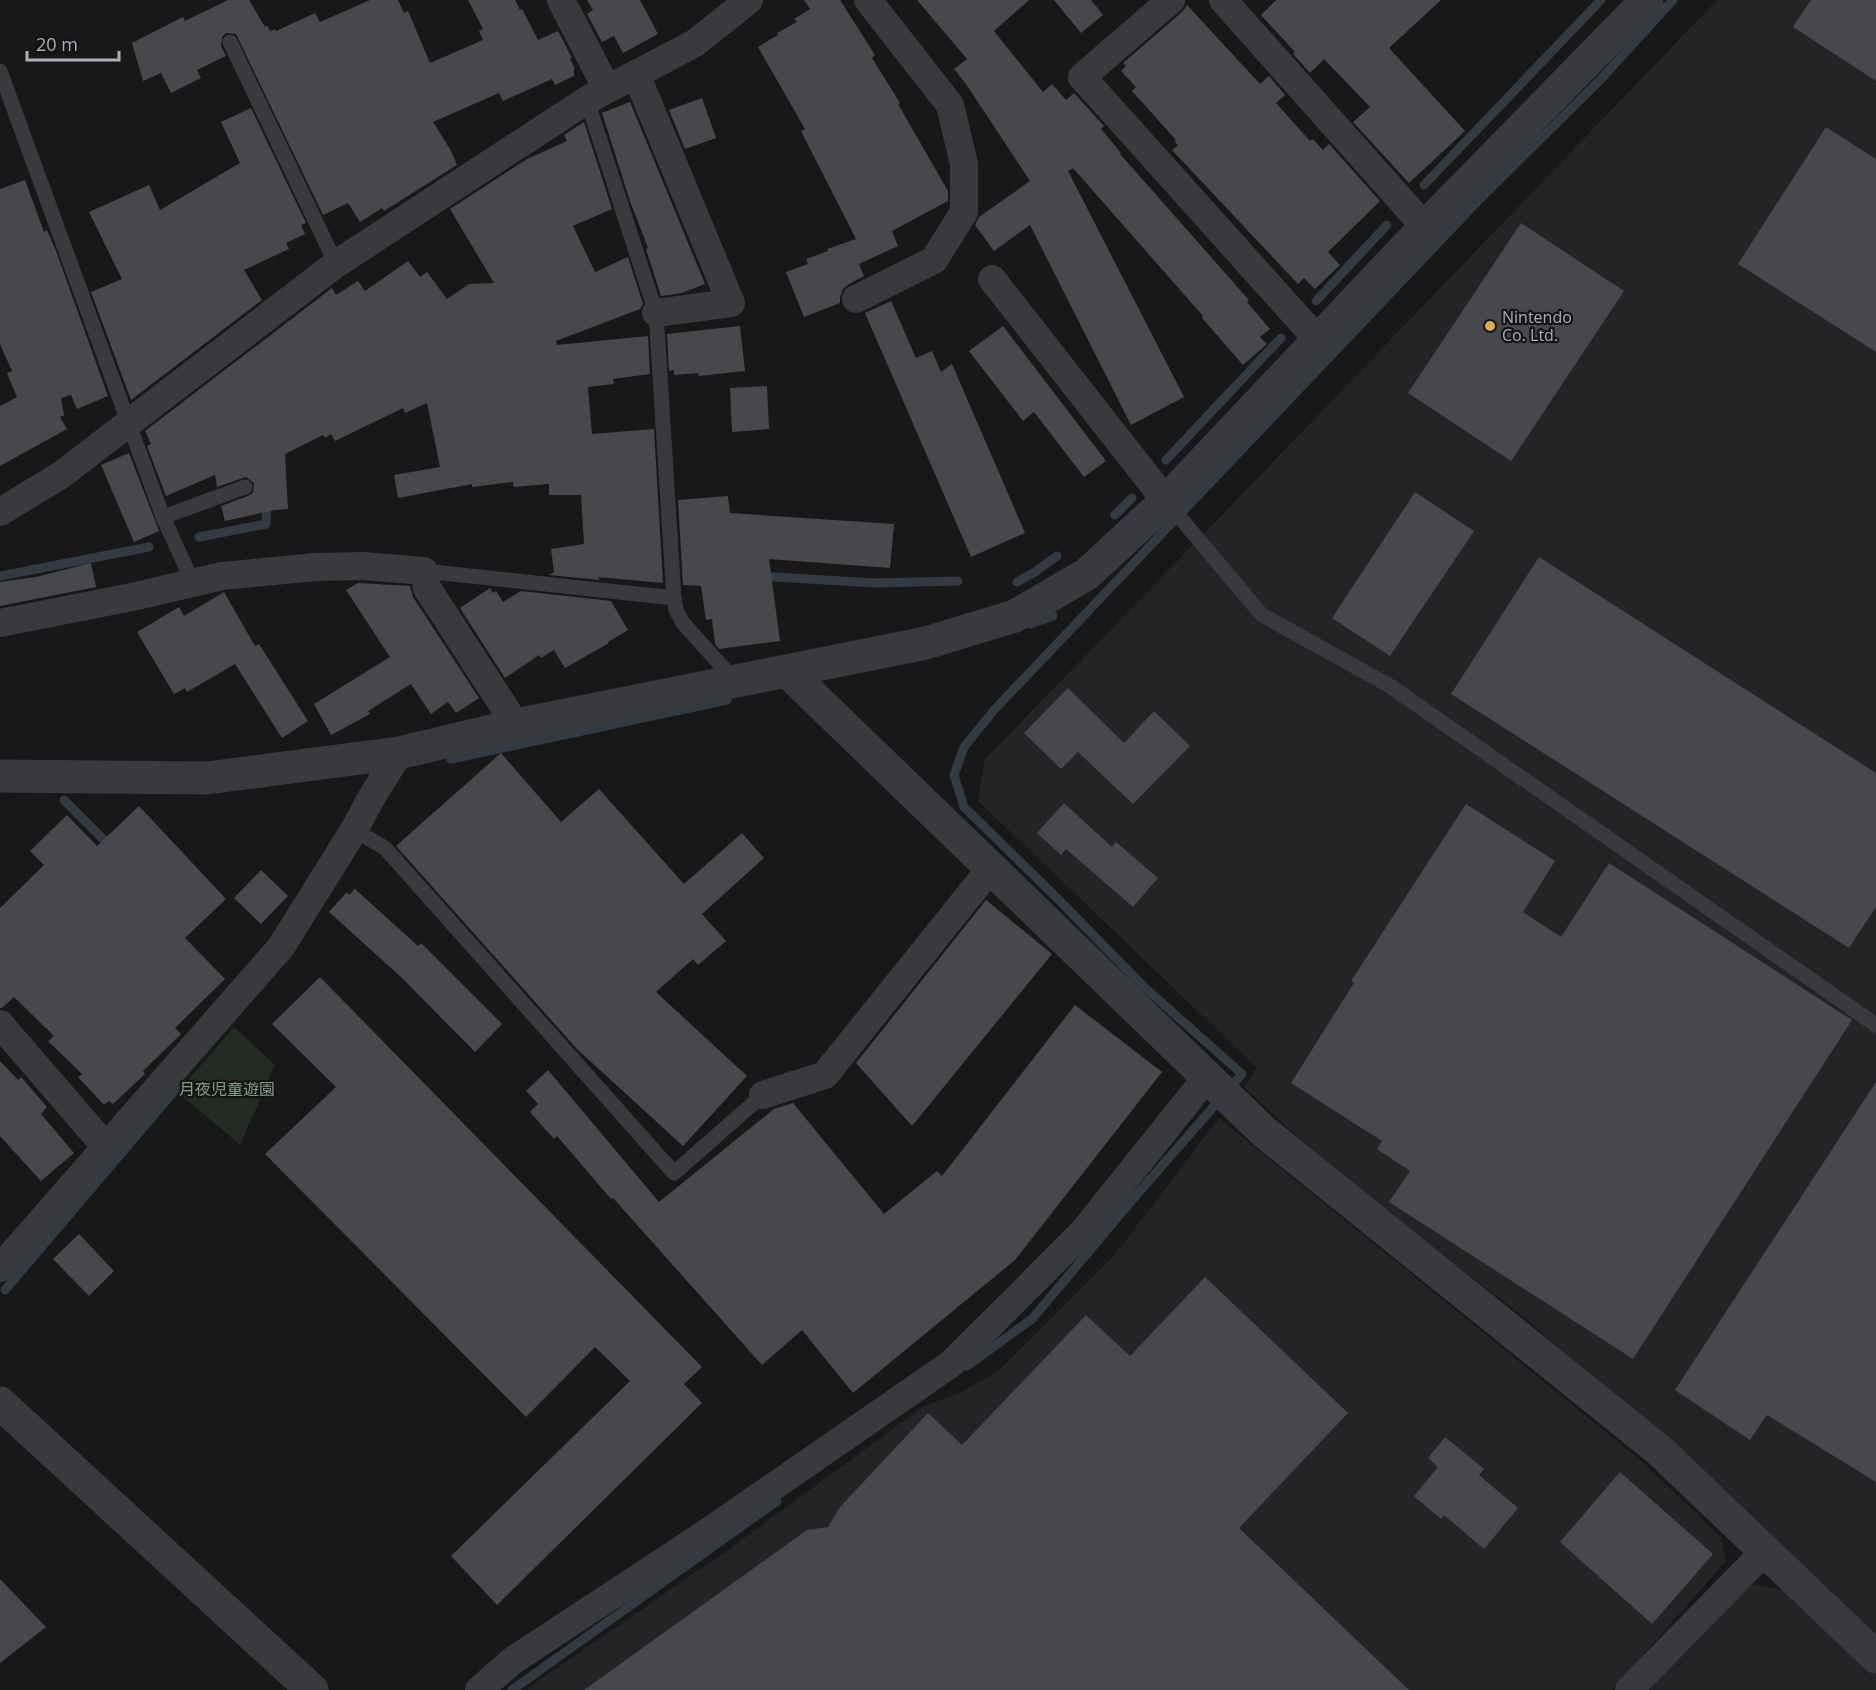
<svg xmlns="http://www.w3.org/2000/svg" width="1876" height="1690" font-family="'Open Sans','Noto Sans JP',sans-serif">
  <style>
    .built { fill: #242426 }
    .green { fill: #242b25 }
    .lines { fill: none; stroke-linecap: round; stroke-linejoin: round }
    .stream { stroke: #333a41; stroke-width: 9 }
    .building { fill: #47484b }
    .service { stroke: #393a3e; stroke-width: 15 }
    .minor { stroke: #393a3e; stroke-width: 28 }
    .tertiary { stroke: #393a3e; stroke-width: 33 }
    .poi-dot { fill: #dbaa4e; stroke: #131314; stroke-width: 2 }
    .labels { text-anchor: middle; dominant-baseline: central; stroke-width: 4.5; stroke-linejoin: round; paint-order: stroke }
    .poi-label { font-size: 16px; fill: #acafb7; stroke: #131314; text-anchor: start }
    .park-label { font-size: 16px; fill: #85a086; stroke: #131314 }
  </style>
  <rect width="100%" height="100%" fill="#181819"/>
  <g class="built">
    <polygon points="1717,0 1876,0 1876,1637 1529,1321 1360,1191 1309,1148 1244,1087 1257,1068 978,801 985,759 1221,516"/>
    <polygon points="1219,1118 1639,1459 1721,1537 1726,1561 1612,1690 525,1690 725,1552 924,1406 960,1393 998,1371 1112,1258"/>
    <polygon points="1745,1583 1790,1591 1876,1674 1876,1690 1646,1690"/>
  </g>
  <polygon class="green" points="234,1027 275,1065 240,1145 178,1092"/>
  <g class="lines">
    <g class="stream">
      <polyline points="1424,185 1601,0"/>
      <polyline points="1316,301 1387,225"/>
      <polyline points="1166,460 1281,338"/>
      <polyline points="1115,515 1132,498"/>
      <polyline points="199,537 266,524 267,502"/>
      <polyline points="0,576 149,547"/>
      <polyline points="759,576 875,583 958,581"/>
      <polyline points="1017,582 1035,572 1057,556"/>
      <polyline points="1030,624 1053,616"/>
      <polyline points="451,759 727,700"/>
      <polyline points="64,800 112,848"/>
      <polyline points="5,1290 176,1089"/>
      <polyline points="967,1366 1032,1319 1133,1199 1242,1074 1143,986 1055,896 964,807 954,775 964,747 995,709 1476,203 1601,79 1673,0"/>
      <polyline points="512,1690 777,1501"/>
    </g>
  </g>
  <g class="building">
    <polygon points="228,0 249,0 265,27 267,25 270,31 275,29 276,31 315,13 320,22 370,0 398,0 404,13 408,11 430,63 483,40 479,31 483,29 468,0 515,0 520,10 522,9 538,40 558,31 572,58 570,59 574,67 574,76 555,85 552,79 503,101 499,93 433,122 450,149 457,165 384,211 382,208 360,222 348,203 323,215 236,34 226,33 222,37 221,46 226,56 197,70 201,78 171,93 161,73 143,81 132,43 183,17 185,21"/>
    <polygon points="587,0 640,0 658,34 623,53 614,36 602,42 587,14 593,10"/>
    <polygon points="804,0 840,0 875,55 872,58 900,103 898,104 948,191 948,201 892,231 898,246 859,264 864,276 849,284 843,289 840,297 840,303 804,317 786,272 808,264 806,259 828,251 827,249 856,239 801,131 805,129 758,47 778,35 777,33 797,22 794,19 810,9"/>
    <polygon points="917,0 1029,0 994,31 1043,92 1052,84 1066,100 1074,93 1104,126 1101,129 1121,153 1120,154 1249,300 1247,302 1270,329 1260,337 1267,344 1243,365 1202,318 1203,316 1073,168 1068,171 1184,397 1131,425 1030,225 994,251 975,225 979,217 1030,181 966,84 954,69 967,59"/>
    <polygon points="1054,0 1091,0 1103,15 1081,33"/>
    <polygon points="1276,0 1441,0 1389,48 1465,131 1409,183 1353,122 1370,107 1324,59 1310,73 1293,54 1295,52 1261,15"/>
    <polygon points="1811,0 1876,0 1876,81 1793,27"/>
    <polygon points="1187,5 1260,84 1269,76 1285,95 1276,103 1310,141 1313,139 1323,150 1329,144 1380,201 1328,252 1340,265 1315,289 1304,278 1298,284 1172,150 1178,145 1174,141 1176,140 1132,91 1136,87 1121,71 1126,66 1123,63 1182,12"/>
    <polygon points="702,98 716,138 685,149 669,110"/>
    <polygon points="630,102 705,284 682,293 661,296 646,249 648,248 630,201 602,113"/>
    <polygon points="251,108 306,223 301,225 305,234 286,243 289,249 244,270 262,300 131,400 91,292 122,279 89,212 149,185 160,210 240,163 221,122"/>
    <polygon points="584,122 612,209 573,226 595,272 628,257 643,304 640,309 556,341 557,345 648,336 650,374 613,379 614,384 588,387 592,434 654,429 663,583 598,577 600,580 549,575 554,572 551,549 584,544 581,495 549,495 549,484 514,487 513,482 472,487 472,484 398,498 394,475 440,467 427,403 405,413 403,408 335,441 331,434 325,438 323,435 285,454 288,509 275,510 225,521 221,506 248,496 253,493 254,483 246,477 217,487 215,475 166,496 147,446 151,444 145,431 332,288 336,295 358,281 365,291 408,261 420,277 427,272 447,299 469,284 494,283 450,209 527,159 567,141 564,135"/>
    <polygon points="1826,127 1876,159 1876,352 1738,264"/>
    <polygon points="25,180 44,232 47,230 56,251 108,396 77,409 71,395 61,398 64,415 60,417 67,429 0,466 0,406 17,397 7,373 12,371 0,344 0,189"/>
    <polygon points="1521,223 1624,291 1511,461 1408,393"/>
    <polygon points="891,301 916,358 932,351 941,372 952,364 1025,533 971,557 865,313"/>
    <polygon points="740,326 745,371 699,376 698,373 674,375 674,370 669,371 667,334"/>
    <polygon points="1003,326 1106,461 1084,477 1034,412 1023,421 969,351"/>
    <polygon points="767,386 769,429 732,432 730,388"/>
    <polygon points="129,453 159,531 134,542 101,465"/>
    <polygon points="1415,492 1474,531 1390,656 1332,618"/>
    <polygon points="728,496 730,513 894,524 890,568 769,559 780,641 719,649 715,644 712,619 706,620 701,586 683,585 678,500"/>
    <polygon points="1539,557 1876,773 1876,907 1849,948 1451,694"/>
    <polygon points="91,563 96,587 0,606 0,582 36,577"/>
    <polygon points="358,583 410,586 413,597 479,698 456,713 448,702 431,714 411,684 368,711 370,714 331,735 314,704 390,657 346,590"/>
    <polygon points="490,588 493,593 496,591 503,602 521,591 611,601 628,630 608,642 609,643 565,668 554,650 541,658 539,655 505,678 460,608"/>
    <polygon points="224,592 255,646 259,644 308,721 282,738 235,664 187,692 185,688 174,694 137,632 179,607 184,616"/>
    <polygon points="1068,688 1124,743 1154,711 1190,746 1133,804 1078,752 1061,769 1024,733"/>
    <polygon points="501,753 561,822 599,789 684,884 742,833 764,858 702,914 726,941 698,965 693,959 656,992 747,1076 683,1146 577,1049 396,846"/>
    <polygon points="1064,803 1112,847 1116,842 1158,878 1133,907 1066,849 1061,855 1037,833"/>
    <polygon points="1466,804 1555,861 1523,912 1561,937 1609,863 1852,1020 1633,1359 1389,1202 1410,1171 1377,1149 1382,1141 1291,1083 1354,983 1351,981"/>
    <polygon points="139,806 226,899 185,938 225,979 175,1028 181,1034 143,1071 145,1074 113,1104 109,1101 104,1105 78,1077 82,1074 48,1041 54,1036 14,997 2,1008 0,1008 0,908 44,865 30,851 67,815 97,846"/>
    <polygon points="261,870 288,896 261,924 234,898"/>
    <polygon points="355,889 418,946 421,943 502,1024 475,1052 401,977 329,912 347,892 349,895"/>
    <polygon points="986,900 1052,954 912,1126 856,1063"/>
    <polygon points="320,977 702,1367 684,1384 702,1403 497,1605 451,1556 630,1381 595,1347 526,1417 265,1154 336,1087 272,1024"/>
    <polygon points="1075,1005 1162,1072 1015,1260 853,1393 802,1330 762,1365 613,1198 611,1199 557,1136 554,1139 530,1112 538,1104 526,1091 548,1070 659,1202 774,1109 793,1103 884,1214 937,1171 942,1176"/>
    <polygon points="0,1061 18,1080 21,1077 47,1107 41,1114 74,1153 41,1181 0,1136"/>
    <polygon points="1876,1082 1876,1482 1767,1415 1750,1440 1675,1390"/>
    <polygon points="79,1234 114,1271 89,1296 53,1259"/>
    <polygon points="1205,1277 1348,1413 1239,1528 1409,1690 584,1690 807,1530 828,1527 840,1507 928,1413 962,1445 1086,1315 1130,1356"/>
    <polygon points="1445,1437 1484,1469 1479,1475 1518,1508 1484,1549 1444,1515 1441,1519 1414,1496 1438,1467 1428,1458"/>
    <polygon points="1620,1472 1713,1554 1652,1624 1560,1542"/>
    <polygon points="0,1579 46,1627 0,1663"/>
  </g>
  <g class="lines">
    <g class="service">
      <polyline points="230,42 336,264"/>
      <polyline points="0,71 163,517 193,583"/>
      <polyline points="587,100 656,313 674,598"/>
      <polyline points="1166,501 1262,615 1390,686 1876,1025"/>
      <polyline points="163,517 245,487"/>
      <polyline points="424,571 674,598 676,610 683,623 735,681"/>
      <polyline points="354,830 385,848 674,1173 763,1095"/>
    </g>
    <g class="minor">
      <polyline points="561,0 607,89"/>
      <polyline points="1171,0 1082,77 1318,340"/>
      <polyline points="1223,0 1425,227"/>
      <polyline points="636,74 731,303 656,313"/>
      <polyline points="992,279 1166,501"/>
      <polyline points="856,299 934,260 964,212 964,164 950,105 868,0"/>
      <polyline points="0,512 61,475 336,264 587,100 695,43 749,0"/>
      <polyline points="0,623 132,597 222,576 316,567 364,566 424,571 427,588 516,725"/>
      <polyline points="0,1024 106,1147"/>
      <polyline points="763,1095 825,1075 991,868"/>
      <polyline points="0,1268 281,947 354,830 370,800 399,753"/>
      <polyline points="479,1690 512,1661 699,1538 952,1363 1083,1232 1207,1077"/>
      <polyline points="1629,1690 1765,1551"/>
    </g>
    <g class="tertiary">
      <polyline points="788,672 1263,1131 1660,1451 1876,1657"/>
      <polyline points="0,776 207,778 399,753 516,725 926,643 1015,616 1087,574 1166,501 1425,227 1647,0"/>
      <polyline points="0,1403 312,1690"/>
    </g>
  </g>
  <circle class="poi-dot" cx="1490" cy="326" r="6"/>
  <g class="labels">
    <g class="poi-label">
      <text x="1502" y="317">Nintendo<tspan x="1502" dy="18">Co. Ltd.</tspan></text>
    </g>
    <g class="park-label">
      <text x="227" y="1089">月夜児童遊園</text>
    </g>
  </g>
  <path d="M27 51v9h92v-9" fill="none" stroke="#acafb7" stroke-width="3"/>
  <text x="36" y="51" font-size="18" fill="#acafb7" stroke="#131314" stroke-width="4.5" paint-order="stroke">20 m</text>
</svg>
